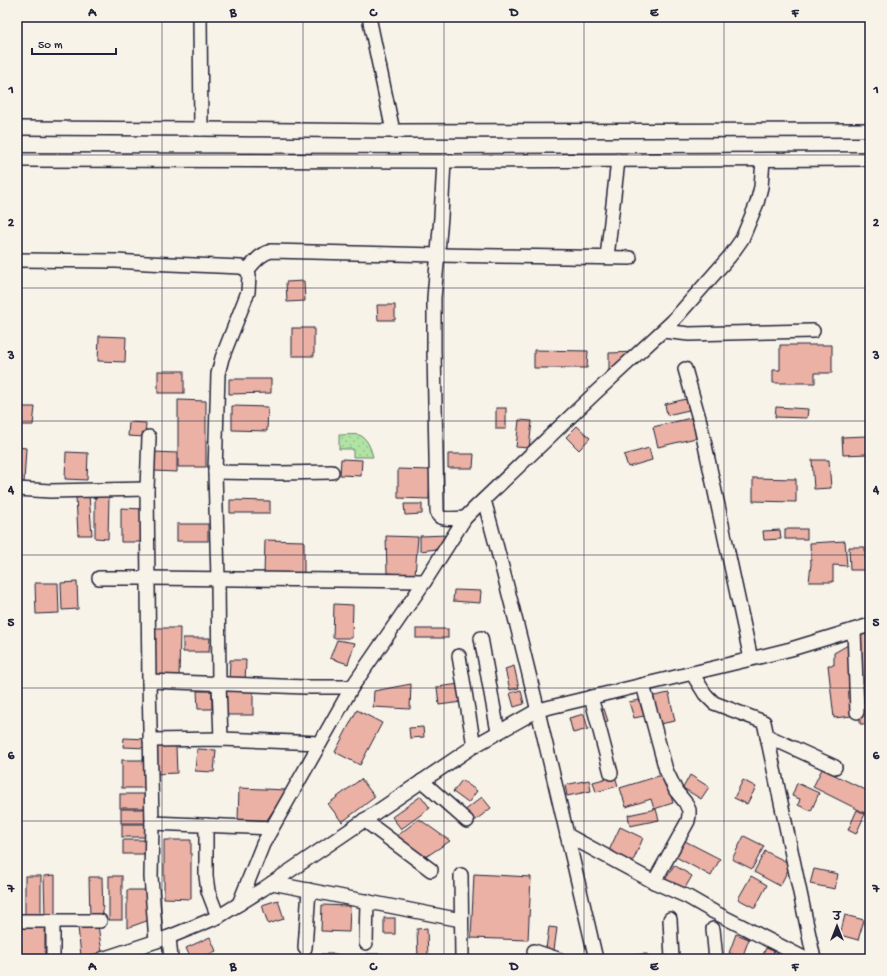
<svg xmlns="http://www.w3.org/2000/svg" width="887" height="976" font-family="'Gochi Hand','Playpen Sans Deva',sans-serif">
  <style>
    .park { fill: url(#park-dots); stroke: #698270 }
    .building { fill: #eab1a4; stroke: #22223b }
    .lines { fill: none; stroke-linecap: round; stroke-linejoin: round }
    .minor-casing { stroke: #22223b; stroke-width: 16 }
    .minor { stroke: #f7f3e8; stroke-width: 13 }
    .grid { fill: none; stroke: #22223b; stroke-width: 1; stroke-opacity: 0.55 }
    .neatline { fill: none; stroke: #22223b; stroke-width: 1.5 }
    .grid-label { font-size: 13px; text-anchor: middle; font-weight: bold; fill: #22223b }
  </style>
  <defs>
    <pattern id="park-dots" width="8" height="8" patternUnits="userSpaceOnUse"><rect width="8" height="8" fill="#b0e3a4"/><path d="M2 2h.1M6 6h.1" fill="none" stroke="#97c28e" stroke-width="1.8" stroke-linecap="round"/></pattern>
  </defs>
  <rect width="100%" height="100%" fill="#f7f3e8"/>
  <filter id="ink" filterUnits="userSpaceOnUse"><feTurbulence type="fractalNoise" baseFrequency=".025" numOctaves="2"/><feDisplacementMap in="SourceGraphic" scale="8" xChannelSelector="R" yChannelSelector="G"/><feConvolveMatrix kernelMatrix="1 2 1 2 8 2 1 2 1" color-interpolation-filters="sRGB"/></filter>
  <g filter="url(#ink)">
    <path class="park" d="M339,435C343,435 355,434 359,435C367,437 371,449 373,457H353V449H339Z"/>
    <g class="building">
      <polygon points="304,281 305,301 287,302 286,282"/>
      <polygon points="377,305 395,305 395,320 378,320"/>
      <rect x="292" y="328" width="22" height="28"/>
      <polygon points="99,336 126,337 125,362 98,361"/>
      <polygon points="780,345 832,345 832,373 815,373 815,383 773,383 773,370 780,370"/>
      <polygon points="534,350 588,351 587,368 534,368"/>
      <polygon points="637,352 622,368 609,371 609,353"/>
      <rect x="158" y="371" width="26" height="22"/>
      <polygon points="229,379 271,379 271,393 229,394"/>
      <polygon points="686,399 689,410 667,415 665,404"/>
      <polygon points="178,400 206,401 206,467 178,467"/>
      <polygon points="232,406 268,407 267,431 232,430"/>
      <polygon points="17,407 35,407 33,425 17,425"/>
      <polygon points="776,407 808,409 807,418 775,417"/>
      <rect x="496" y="408" width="10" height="21"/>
      <polygon points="695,417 700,437 658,447 653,427"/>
      <polygon points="519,420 532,421 529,448 516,447"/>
      <polygon points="129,422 146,423 145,437 128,436"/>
      <polygon points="577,426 590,438 579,450 566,437"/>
      <polygon points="867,436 868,454 843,455 842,437"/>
      <polygon points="17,447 26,448 24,483 17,483"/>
      <polygon points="649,448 652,460 628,467 624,455"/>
      <polygon points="66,452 88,453 87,480 65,479"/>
      <polygon points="154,452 177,453 177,472 154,471"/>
      <polygon points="448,454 474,454 473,468 448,468"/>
      <polygon points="341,459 362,460 361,476 340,475"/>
      <polygon points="812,460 829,460 831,488 814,489"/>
      <polygon points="398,469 430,470 429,499 398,498"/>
      <polygon points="753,478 796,479 796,502 753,501"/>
      <polygon points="89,495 92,535 78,535 76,496"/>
      <polygon points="95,495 109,495 108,539 95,538"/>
      <polygon points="230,500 270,501 270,513 230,513"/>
      <polygon points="404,504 422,504 422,514 405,515"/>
      <polygon points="121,508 144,509 145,542 121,542"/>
      <rect x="177" y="524" width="31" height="17"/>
      <rect x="785" y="529" width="22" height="10"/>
      <polygon points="780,530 781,539 764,540 763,531"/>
      <polygon points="448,535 446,548 420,551 420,536"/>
      <polygon points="386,536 418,537 415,575 387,573"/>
      <polygon points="265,540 304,541 304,575 264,574"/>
      <polygon points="845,541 847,566 833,565 833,582 809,582 811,564 810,543"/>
      <polygon points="849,547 865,547 866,570 850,570"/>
      <polygon points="77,582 78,609 62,610 61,583"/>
      <polygon points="35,583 58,583 59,613 36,614"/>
      <polygon points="20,589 21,612 17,613 17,590"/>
      <polygon points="454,590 481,591 480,603 453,601"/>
      <polygon points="334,604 353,605 352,638 333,638"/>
      <polygon points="152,628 180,628 179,679 150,679"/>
      <rect x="416" y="629" width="32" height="9"/>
      <polygon points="870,632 870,724 860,724 859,635"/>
      <polygon points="183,638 210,638 209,652 183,652"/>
      <polygon points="337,640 355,643 348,664 330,658"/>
      <polygon points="848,645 852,716 834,718 828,665 834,665 834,653"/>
      <polygon points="230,660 246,660 245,683 229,682"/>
      <polygon points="514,666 519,688 510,690 505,669"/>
      <polygon points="411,684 410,709 373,707 374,691"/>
      <polygon points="460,684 462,702 439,705 437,687"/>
      <polygon points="521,690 524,704 514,707 510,693"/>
      <polygon points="197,691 212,691 212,709 198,709"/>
      <rect x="224" y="691" width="29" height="24"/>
      <polygon points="669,693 675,721 655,725 649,697"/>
      <polygon points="639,700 644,716 634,718 629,702"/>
      <polygon points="604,709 608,721 601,723 597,711"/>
      <polygon points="357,710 382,723 360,765 335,752"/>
      <polygon points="584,714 588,729 573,733 569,718"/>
      <polygon points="423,727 424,737 410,738 409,728"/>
      <polygon points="124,738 147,739 147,748 123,747"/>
      <polygon points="155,746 176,746 177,773 156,774"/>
      <polygon points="197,749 216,750 214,772 195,771"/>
      <rect x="122" y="760" width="28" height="28"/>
      <polygon points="822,769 870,792 870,813 869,815 813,787"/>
      <polygon points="665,774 673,803 654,809 651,799 626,807 620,788"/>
      <polygon points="690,775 709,787 701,799 683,788"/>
      <polygon points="615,776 618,786 596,792 593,782"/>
      <polygon points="361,779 375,797 342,822 328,804"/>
      <polygon points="462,780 477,791 468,803 453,792"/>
      <polygon points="589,780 591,791 567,796 565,785"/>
      <polygon points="743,780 756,787 747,804 734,798"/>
      <polygon points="797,783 819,793 811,811 798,805 800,799 792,796"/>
      <polygon points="239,788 287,790 265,823 238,820"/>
      <rect x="120" y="794" width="25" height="14"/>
      <polygon points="421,796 430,808 401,829 392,817"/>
      <polygon points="482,797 491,808 472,823 463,812"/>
      <rect x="121" y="809" width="24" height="14"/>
      <polygon points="656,809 659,820 630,826 628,815"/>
      <polygon points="857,810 865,814 856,834 848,830"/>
      <polygon points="419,819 450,841 424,858 393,839"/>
      <rect x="122" y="824" width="23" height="13"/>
      <polygon points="620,827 643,838 631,866 607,855"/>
      <polygon points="744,836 764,846 752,869 732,859"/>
      <rect x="123" y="840" width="25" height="14"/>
      <polygon points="164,840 191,840 191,899 164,898"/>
      <polygon points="685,841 720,859 711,876 676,857"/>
      <polygon points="765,851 791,864 780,886 754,872"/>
      <polygon points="674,865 692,876 682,893 664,882"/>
      <polygon points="814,869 838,874 835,889 810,884"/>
      <polygon points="474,874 531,877 528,940 471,938"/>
      <polygon points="55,875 55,917 45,917 44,876"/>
      <rect x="25" y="876" width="16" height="41"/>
      <rect x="109" y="876" width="13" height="44"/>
      <polygon points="751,876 767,885 755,908 738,899"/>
      <polygon points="89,877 102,877 103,918 90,919"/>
      <polygon points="127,890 152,890 152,919 127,928"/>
      <polygon points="278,900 284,919 268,924 262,905"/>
      <polygon points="322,905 350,906 349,932 321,931"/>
      <polygon points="845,915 864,920 858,940 840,935"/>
      <rect x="384" y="918" width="11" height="16"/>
      <polygon points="45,924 45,959 21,959 20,925"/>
      <polygon points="98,925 102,953 81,956 78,927"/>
      <polygon points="549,927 557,928 554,950 546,949"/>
      <polygon points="427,928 428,959 418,959 417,929"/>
      <polygon points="736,934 749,939 742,958 729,953"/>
      <polygon points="210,937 216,951 199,959 191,959 186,948"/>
      <polygon points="766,948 774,951 771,959 761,959"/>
      <polygon points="321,954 337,954 337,959 322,959"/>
      <rect x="367" y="954" width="14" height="5"/>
      <polygon points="647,954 648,959 611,959 611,956"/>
    </g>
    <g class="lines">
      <g class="minor-casing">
        <g id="minor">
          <polyline points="200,17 201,129"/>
          <polyline points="369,17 393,131"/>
          <polyline points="17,128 201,129 393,131 870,130"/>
          <polyline points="17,160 444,161 870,159"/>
          <path d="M444,161L441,217L434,298V350L437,509C437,511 437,514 439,516C443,520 460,518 465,518"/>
          <polyline points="607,257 618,160"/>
          <polyline points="17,260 116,261 147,263 241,267 247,270 249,275 248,292 222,358 218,374 215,472 218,578 219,684 221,739"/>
          <path d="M247,270C255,262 260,254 271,251L437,255L630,258"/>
          <polyline points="663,331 689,334 813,331"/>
          <polyline points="685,369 700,422 751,659"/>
          <polyline points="149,437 147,489 149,681 152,823 151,877 156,941"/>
          <polyline points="215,472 280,473 332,472"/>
          <polyline points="17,489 50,491 147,489"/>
          <path d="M484,500C526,652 560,806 596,959"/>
          <polyline points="99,578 148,578 425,581"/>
          <polyline points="854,630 857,712"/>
          <polyline points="481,638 498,732"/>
          <polyline points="459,656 474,746"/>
          <polyline points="692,673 705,694 714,703 764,722 814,959"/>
          <polyline points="149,681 305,687 352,687"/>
          <polyline points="643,685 666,770 676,791 685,802 689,810 689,815 688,821 654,882"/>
          <polyline points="591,697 611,773"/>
          <polyline points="767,736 835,767"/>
          <polyline points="150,740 221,739 320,743"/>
          <polyline points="422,781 467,821"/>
          <polyline points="364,820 431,870"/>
          <polyline points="152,823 272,828"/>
          <polyline points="206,825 206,876 208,891 218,917"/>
          <polyline points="567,835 654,882 688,897 714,912 806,959"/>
          <polyline points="461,875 462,959"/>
          <polyline points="272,883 461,920"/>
          <polyline points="239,904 263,844 352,687 425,581 465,518 476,507 594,394 672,322 730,256 742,239 757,203 761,187 763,160"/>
          <polyline points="670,919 672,959"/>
          <polyline points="17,921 100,921"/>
          <polyline points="53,921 53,959"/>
          <polyline points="713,929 716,959"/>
          <polyline points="169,937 171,959"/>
          <polyline points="366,943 367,901"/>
          <polyline points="305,948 309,890"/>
          <polyline points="534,951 558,959"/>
          <polyline points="102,959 169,937 218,917 263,889 474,746 538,710 751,659 791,649 870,625"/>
        </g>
      </g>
      <use href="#minor" class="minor"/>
    </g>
  </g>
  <path class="grid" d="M162,17V959M303,17V959M444,17V959M584,17V959M724,17V959M17,155H870M17,288H870M17,421H870M17,555H870M17,688H870M17,821H870"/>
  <rect width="887" height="976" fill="none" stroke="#f7f3e8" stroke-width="44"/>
  <g transform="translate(837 926)" stroke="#f7f3e8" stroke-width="3" paint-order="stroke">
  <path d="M0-3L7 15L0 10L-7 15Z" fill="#22223b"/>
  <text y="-6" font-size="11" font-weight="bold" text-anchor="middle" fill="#22223b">उ</text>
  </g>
  <path d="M32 48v6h84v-6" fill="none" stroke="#22223b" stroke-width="2"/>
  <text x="38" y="48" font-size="12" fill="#22223b" stroke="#f7f3e8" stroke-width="3" paint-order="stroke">50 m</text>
  <rect x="22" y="22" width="843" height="932" class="neatline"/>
  <g class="grid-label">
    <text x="92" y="16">A</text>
    <text x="233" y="16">B</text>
    <text x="373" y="16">C</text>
    <text x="514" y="16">D</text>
    <text x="654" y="16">E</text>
    <text x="795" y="16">F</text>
    <text x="11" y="93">1</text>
    <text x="876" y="93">1</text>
    <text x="11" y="226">2</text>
    <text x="876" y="226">2</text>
    <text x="11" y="359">3</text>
    <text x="876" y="359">3</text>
    <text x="11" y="493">4</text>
    <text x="876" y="493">4</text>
    <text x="11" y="626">5</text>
    <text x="876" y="626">5</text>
    <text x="11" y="759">6</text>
    <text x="876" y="759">6</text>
    <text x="11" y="892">7</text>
    <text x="876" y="892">7</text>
    <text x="92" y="970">A</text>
    <text x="233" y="970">B</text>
    <text x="373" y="970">C</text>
    <text x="514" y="970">D</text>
    <text x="654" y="970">E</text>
    <text x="795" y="970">F</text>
  </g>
</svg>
